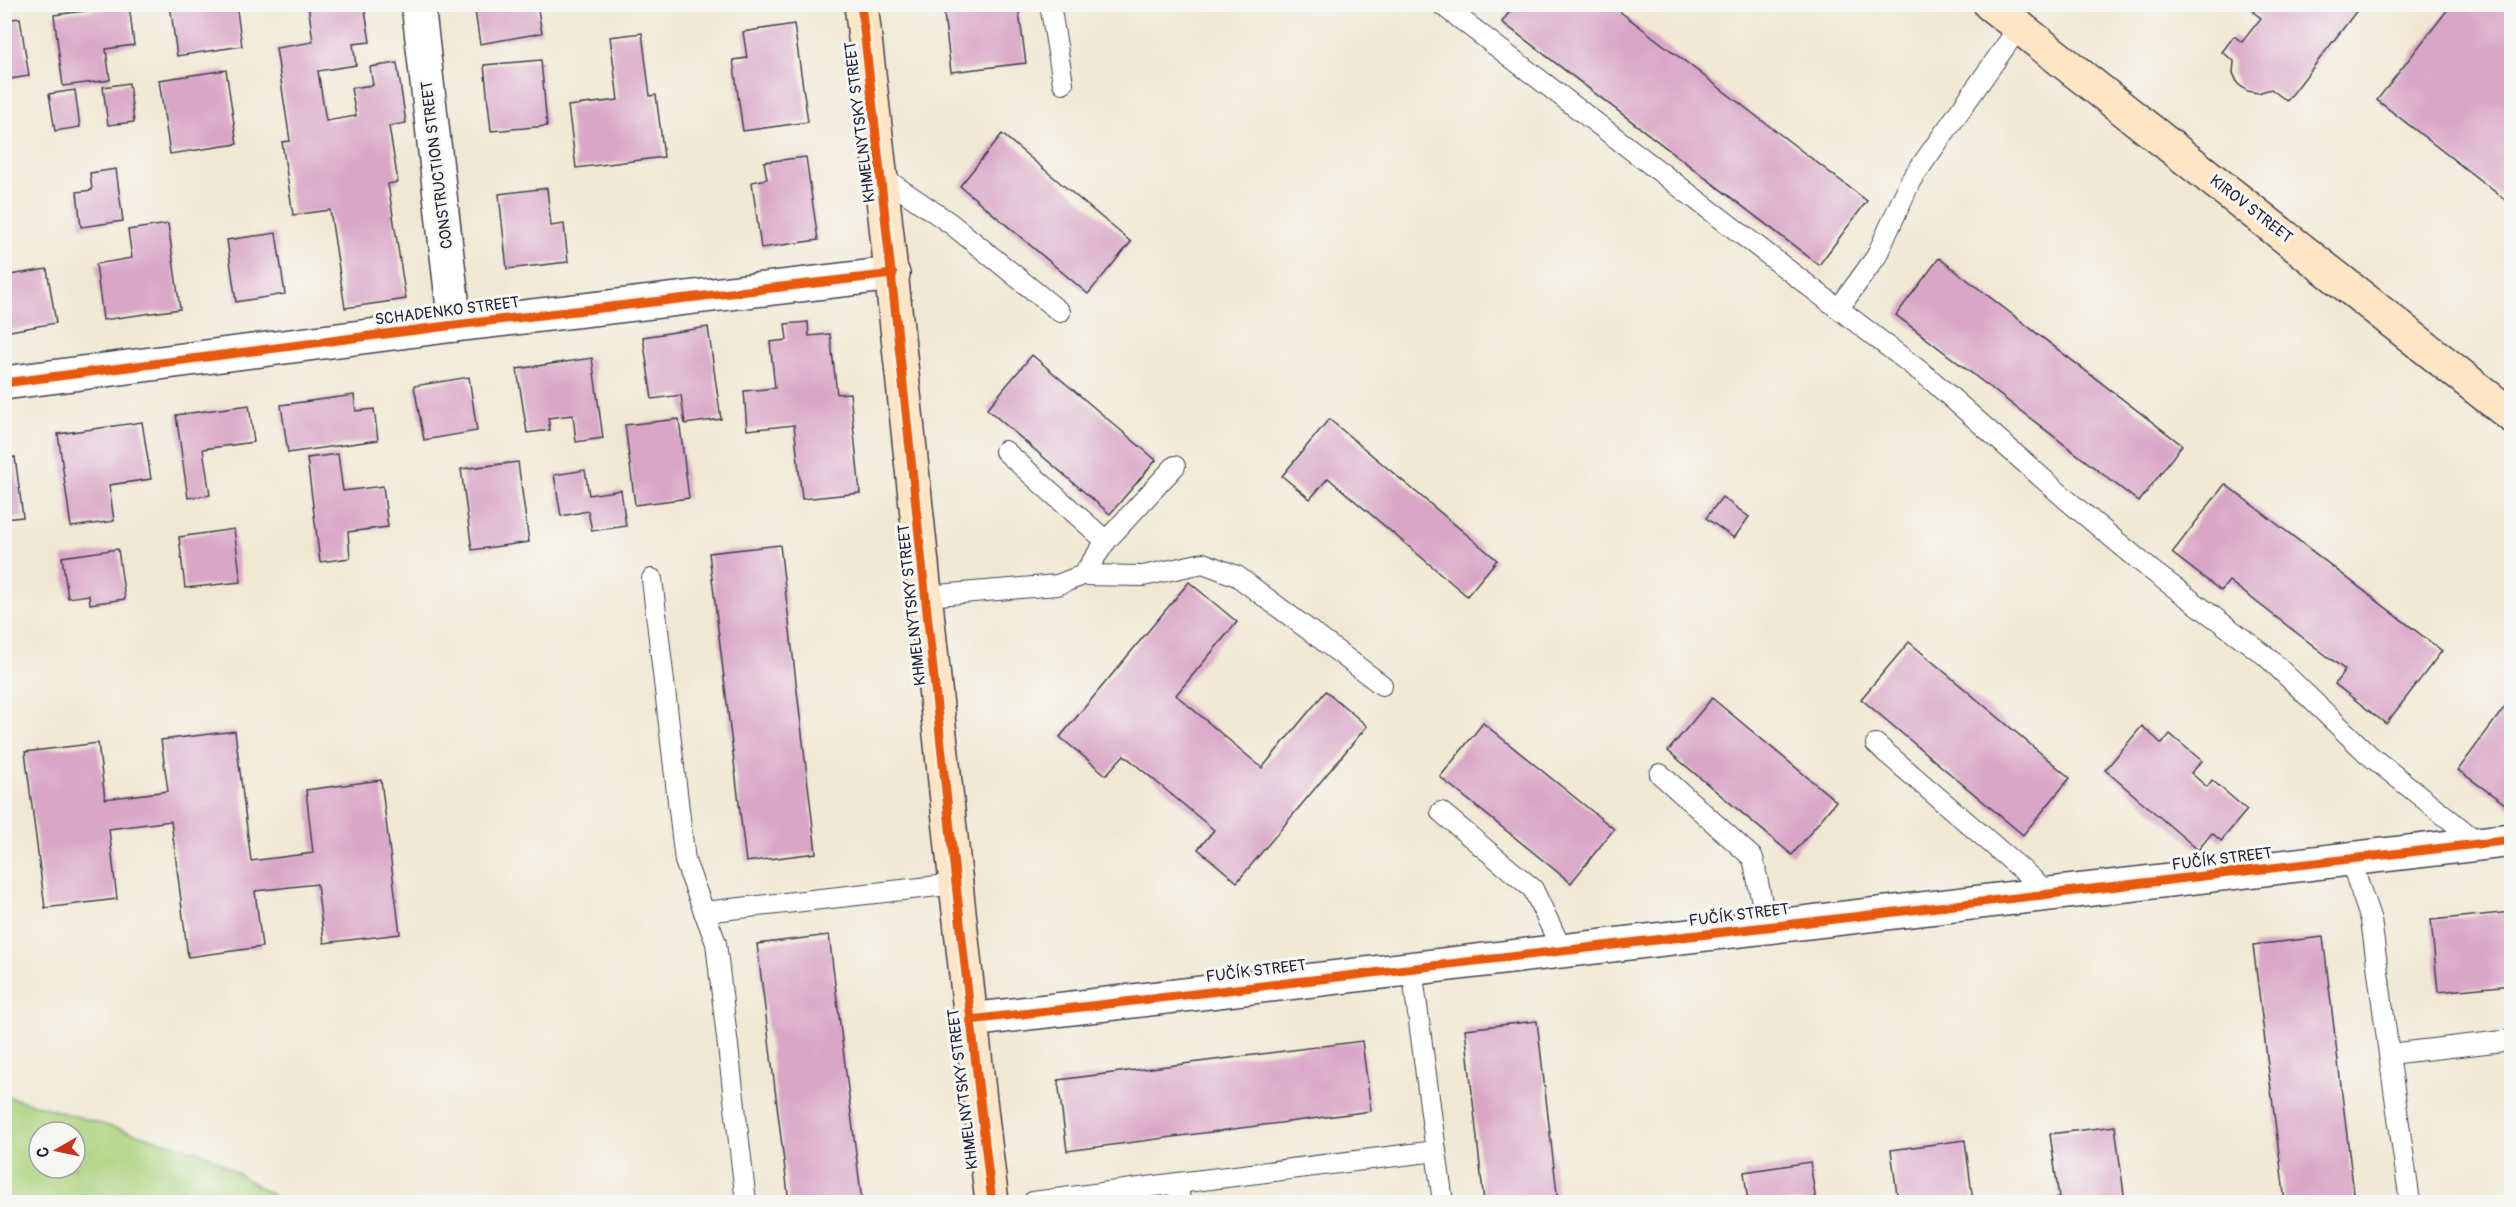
<svg xmlns="http://www.w3.org/2000/svg" width="2516" height="1207" font-family="Pangolin,sans-serif">
  <style>
    .green { fill: #abd27c; stroke: #667a5c; stroke-width: 1.5; fill-rule: evenodd }
    .building { fill: #d9a6c6 }
    .lines { fill: none; stroke-linecap: round; stroke-linejoin: round }
    .lane-casing { stroke: #414052; stroke-width: 22 }
    .street-casing { stroke: #414052; stroke-width: 36 }
    .secondary-casing { stroke: #414052; stroke-width: 36 }
    .lane { stroke: #fff; stroke-width: 20 }
    .street { stroke: #fff; stroke-width: 33 }
    .secondary { stroke: #fde5c5; stroke-width: 33 }
    .cycleway-casing { stroke: #f6f6f2; stroke-width: 13 }
    .cycleway { stroke: #e8590c; stroke-width: 9 }
    .labels { text-anchor: middle; dominant-baseline: central; stroke-width: 6; stroke-linejoin: round; paint-order: stroke }
    .street-label { font-size: 16px; fill: #22223b; stroke: #f6f6f2 }
  </style>
  <rect width="100%" height="100%" fill="#f6f6f2"/>
  <filter id="ink" filterUnits="userSpaceOnUse"><feTurbulence type="fractalNoise" baseFrequency=".0167" numOctaves="2"/><feDisplacementMap in="SourceGraphic" scale="12" xChannelSelector="R" yChannelSelector="G"/><feConvolveMatrix kernelMatrix="1 2 1 2 8 2 1 2 1" color-interpolation-filters="sRGB"/></filter>
  <filter id="wash" filterUnits="userSpaceOnUse"><feTurbulence type="fractalNoise" baseFrequency=".008" numOctaves="4" result="noise"/><feDisplacementMap in="SourceGraphic" scale="24" xChannelSelector="R" yChannelSelector="G"/><feGaussianBlur stdDeviation="1.35" result="paint"/><feColorMatrix in="noise" values="0 0 0 0 0 0 0 0 0 0 0 0 0 0 0 0 0 1.4 0 .05"/><feComposite in="paint" operator="in"/></filter>
  <g filter="url(#wash)">
    <rect width="100%" height="100%" fill="#f1e8d3"/>
    <path class="green" d="M5,1096L207,1154L283,1202H5ZM39,1132H75V1168H39Z"/>
    <g id="blocks">
      <g class="building">
        <polygon points="170,4 236,4 242,46 177,56"/>
        <polygon points="308,4 364,4 370,42 353,44 356,65 318,71 326,121 356,116 351,88 373,85 370,67 397,63 406,123 389,126 398,182 388,184 406,299 345,308 330,210 293,215 282,142 290,141 276,48 313,42"/>
        <polygon points="474,4 537,4 542,33 480,44"/>
        <polygon points="1515,4 1610,4 1867,201 1819,265 1502,22"/>
        <polygon points="2258,4 2362,4 2287,101 2271,89 2258,93 2247,91 2238,84 2233,73 2234,61 2222,52 2234,36 2242,42 2261,18 2253,12"/>
        <polygon points="2452,4 2512,4 2512,205 2377,100"/>
        <polygon points="129,5 134,45 106,49 110,80 63,86 54,15"/>
        <polygon points="943,5 1018,5 1026,63 951,72"/>
        <polygon points="20,18 29,76 4,80 4,20"/>
        <polygon points="794,24 808,122 743,131 733,60 747,58 743,32"/>
        <polygon points="642,33 650,96 656,95 664,157 576,168 568,106 618,100 610,37"/>
        <polygon points="541,60 547,126 491,131 484,65"/>
        <polygon points="226,70 237,144 170,154 159,80"/>
        <polygon points="129,83 134,122 108,125 103,87"/>
        <polygon points="75,90 80,127 55,131 49,94"/>
        <polygon points="1002,134 1131,242 1088,294 960,186"/>
        <polygon points="806,157 818,240 761,248 752,182 767,179 764,162"/>
        <polygon points="116,169 123,221 81,227 77,192 92,190 90,173"/>
        <polygon points="547,188 551,226 564,224 568,262 507,269 499,194"/>
        <polygon points="168,224 180,309 103,320 96,264 132,258 128,230"/>
        <polygon points="276,233 285,294 236,302 227,240"/>
        <polygon points="1939,258 2182,445 2139,502 1896,315"/>
        <polygon points="47,269 56,323 4,332 4,276"/>
        <polygon points="808,322 809,336 830,334 837,394 850,393 860,493 802,499 794,425 747,430 744,391 775,388 770,342 787,340 785,324"/>
        <polygon points="708,327 721,419 685,424 681,395 652,399 643,337"/>
        <polygon points="1032,355 1156,460 1110,514 987,409"/>
        <polygon points="592,358 603,438 576,442 573,415 548,418 550,430 527,433 517,369"/>
        <polygon points="469,377 477,431 424,440 414,386"/>
        <polygon points="354,395 356,411 374,409 378,440 288,453 281,405"/>
        <polygon points="249,405 254,442 203,449 210,495 188,498 176,415"/>
        <polygon points="679,419 689,498 635,505 625,425"/>
        <polygon points="1329,419 1497,560 1467,596 1328,478 1310,499 1282,476"/>
        <polygon points="142,422 151,479 109,485 114,521 71,527 58,434"/>
        <polygon points="338,454 343,491 383,486 388,527 348,532 350,558 320,562 307,458"/>
        <polygon points="15,457 23,517 4,519 4,459"/>
        <polygon points="518,462 529,542 472,550 461,469"/>
        <polygon points="585,470 589,495 621,490 626,526 592,531 588,511 561,516 554,475"/>
        <polygon points="2225,484 2442,651 2386,724 2335,684 2345,670 2229,581 2221,591 2172,553"/>
        <polygon points="1722,497 1749,517 1734,538 1706,518"/>
        <polygon points="234,529 241,582 185,588 179,537"/>
        <polygon points="780,545 816,853 746,862 709,553"/>
        <polygon points="118,549 125,599 90,604 89,595 68,598 62,557"/>
        <polygon points="1189,582 1237,622 1176,695 1262,768 1326,691 1367,726 1237,882 1198,849 1214,830 1124,755 1106,775 1060,737"/>
        <polygon points="1909,642 2070,778 2023,835 1861,699"/>
        <polygon points="2512,697 2512,809 2458,770"/>
        <polygon points="1712,698 1836,801 1792,855 1668,751"/>
        <polygon points="1483,723 1614,829 1571,883 1440,777"/>
        <polygon points="2142,726 2162,744 2170,734 2202,761 2191,773 2207,787 2212,780 2247,810 2221,841 2212,833 2198,850 2105,770"/>
        <polygon points="235,731 251,861 313,853 306,790 381,780 400,934 324,943 317,884 255,891 262,947 188,957 171,821 109,829 117,899 45,908 25,752 98,743 105,799 168,791 161,740"/>
        <polygon points="2512,912 2512,985 2438,992 2431,920"/>
        <polygon points="829,935 862,1202 789,1202 757,944"/>
        <polygon points="2323,937 2355,1202 2285,1202 2253,945"/>
        <polygon points="1537,1021 1558,1202 1484,1202 1465,1029"/>
        <polygon points="1362,1041 1371,1111 1067,1151 1058,1080"/>
        <polygon points="2115,1126 2125,1202 2036,1202 2059,1198 2050,1134"/>
        <polygon points="1965,1140 1973,1202 1898,1202 1891,1150"/>
        <polygon points="1810,1162 1816,1202 1748,1202 1744,1172"/>
      </g>
    </g>
  </g>
  <g filter="url(#ink)">
    <use href="#blocks" fill-opacity="0" stroke="#414052" stroke-width="1.5"/>
    <g class="lines">
      <g class="lane-casing">
        <g id="lane">
          <polyline points="1050,4 1063,83"/>
          <polyline points="1441,4 1929,378 2067,500 2151,570 2266,656 2369,755 2480,844"/>
          <polyline points="881,176 950,223 1060,312"/>
          <polyline points="1839,308 1876,257 1911,180 2019,27"/>
          <polyline points="1106,541 1175,466"/>
          <polyline points="1083,575 1143,576 1203,563 1237,576 1382,685"/>
          <polyline points="652,579 685,861 716,943 746,1202"/>
          <polyline points="926,596 1057,585 1083,575 1106,541 1005,451"/>
          <polyline points="1876,744 2050,894"/>
          <polyline points="1660,774 1753,858 1767,927"/>
          <polyline points="1441,812 1533,889 1562,950"/>
          <polyline points="2350,859 2371,920 2389,1054 2512,1040"/>
          <polyline points="704,912 956,884"/>
          <polyline points="2389,1054 2410,1202"/>
          <polyline points="1436,1151 1443,1202"/>
          <polyline points="1178,1183 1436,1151 1412,968"/>
          <polyline points="1033,1202 1178,1183 1180,1202"/>
        </g>
      </g>
      <g class="street-casing">
        <g id="street">
          <polyline points="418,4 455,325"/>
          <polyline points="4,383 455,325 893,274"/>
          <polyline points="970,1020 2512,840"/>
        </g>
      </g>
      <g class="secondary-casing">
        <g id="secondary">
          <path d="M861,4C908,403 944,804 992,1202"/>
          <polyline points="1990,4 2512,416"/>
        </g>
      </g>
      <use href="#lane" class="lane"/>
      <use href="#street" class="street"/>
      <use href="#secondary" class="secondary"/>
      <g class="cycleway-casing">
        <g id="cycleway">
          <path d="M861,4C908,403 944,804 992,1202"/>
          <polyline points="4,383 455,325 893,274"/>
          <polyline points="970,1020 2512,840"/>
        </g>
      </g>
      <use href="#cycleway" class="cycleway"/>
    </g>
  </g>
  <g class="labels">
    <g class="street-label">
      <text transform="translate(860 122) rotate(-97)">KHMELNYTSKY STREET</text>
      <text transform="translate(437 165) rotate(-97)">CONSTRUCTION STREET</text>
      <text transform="translate(2251 209) rotate(38)">KIROV STREET</text>
      <text transform="translate(447 311) rotate(-7)">SCHADENKO STREET</text>
      <text transform="translate(912 605) rotate(-96)">KHMELNYTSKY STREET</text>
      <text transform="translate(2222 859) rotate(-7)">FUČÍK STREET</text>
      <text transform="translate(1739 915) rotate(-7)">FUČÍK STREET</text>
      <text transform="translate(1256 971) rotate(-7)">FUČÍK STREET</text>
      <text transform="translate(963 1089) rotate(-97)">KHMELNYTSKY STREET</text>
    </g>
  </g>
  <rect width="2516" height="1207" fill="none" stroke="#f6f6f2" stroke-width="24"/>
  <g transform="translate(57 1150) rotate(261)"><circle r="28" fill="#f6f6f2" stroke="#a1a1a9" stroke-width="1.5"/>
  <path d="M0-4.5L10 22L0 15L-10 22Z" fill="#c8321e"/>
  <text y="-9" font-size="16" font-weight="bold" text-anchor="middle" fill="#22223b">С</text>
  </g>
</svg>
